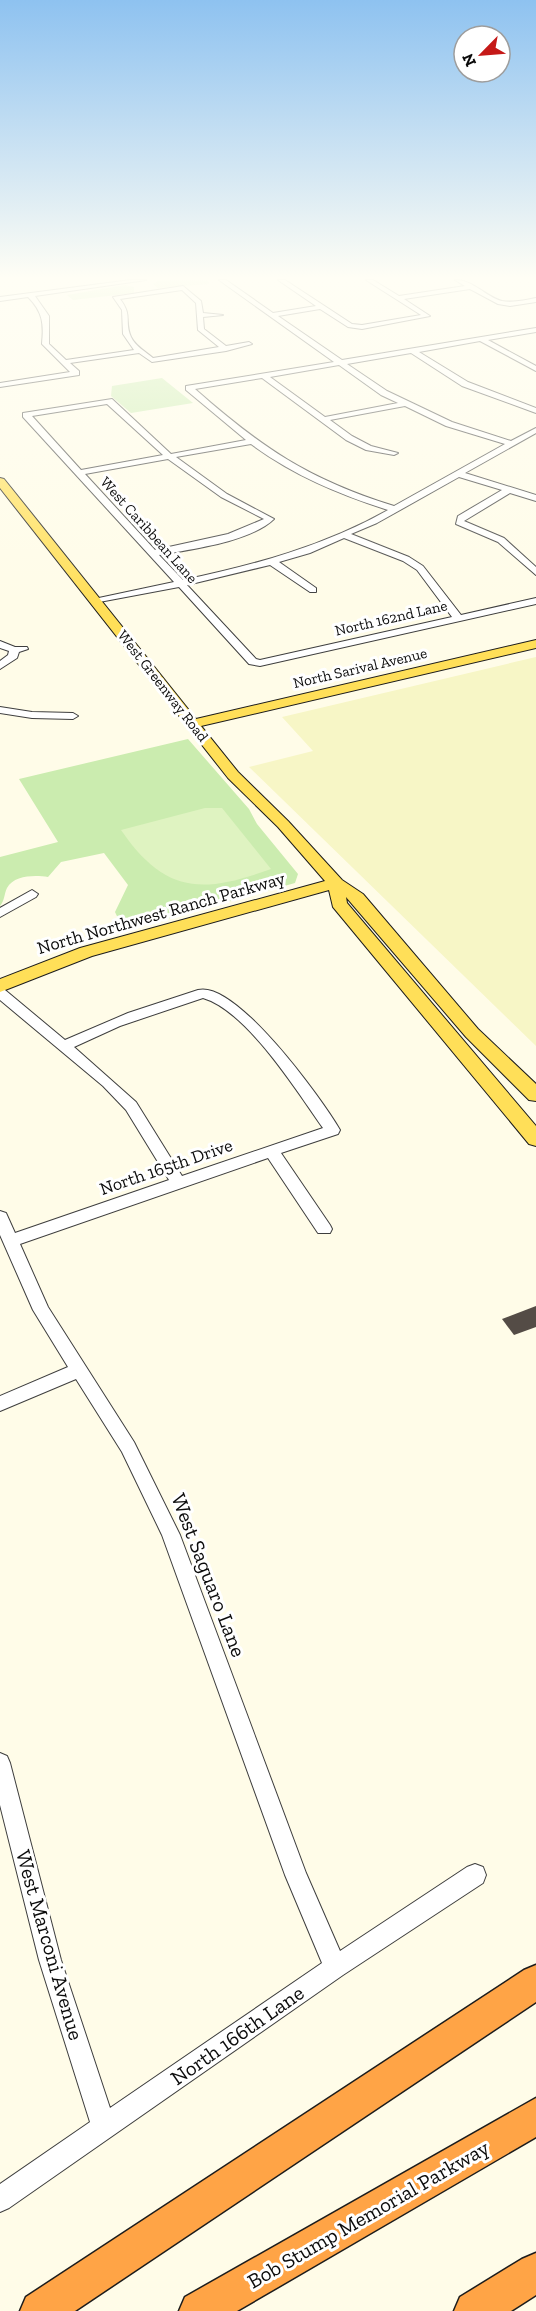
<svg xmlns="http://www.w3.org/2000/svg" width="536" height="2311" font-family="'Zilla Slab',serif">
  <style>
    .farmland { fill: #f7f6c6 }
    .green { fill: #cbecaf }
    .pitch { fill: #dff3c1 }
    .building { fill: #544c46 }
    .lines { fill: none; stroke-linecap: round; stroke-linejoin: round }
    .minor-casing { stroke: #3e3e3e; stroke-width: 2 }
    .major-casing { stroke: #1c1c1c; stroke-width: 2 }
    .highway-casing { stroke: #1c1c1c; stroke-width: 3 }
    .minor { fill: #fff; fill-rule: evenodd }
    .major { fill: #ffdf58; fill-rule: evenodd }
    .highway { fill: #ffa446; fill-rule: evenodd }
    .labels { text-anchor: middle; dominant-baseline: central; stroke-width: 6; stroke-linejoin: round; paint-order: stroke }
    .far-street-label { font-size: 15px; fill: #0b0b0b; stroke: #fff }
    .street-label { font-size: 18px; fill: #0b0b0b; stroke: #fff }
    .near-street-label { font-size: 21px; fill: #0b0b0b; stroke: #fff }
  </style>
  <rect width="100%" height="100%" fill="#fffce8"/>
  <polygon class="farmland" points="536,657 536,1046 249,767 313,751 282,717"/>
  <g class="green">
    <polygon points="176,280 208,280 209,284 158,288 153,284 158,281"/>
    <polygon points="125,285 134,287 134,293 73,300 67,295"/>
    <polygon points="162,378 193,403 131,413 111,396 112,386"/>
    <path d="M188,739L249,809L257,824L298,874L295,883L124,931L115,912L128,885L104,853L61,862L48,877C35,875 14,875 7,888C4,894 5,900 0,906V857L58,842L19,779Z"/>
  </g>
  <path class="pitch" d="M205,808H222L271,869C202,894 165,894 121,830Z"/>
  <polygon class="building" points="536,1306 536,1327 514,1335 502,1319"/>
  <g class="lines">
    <g class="minor-casing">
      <g id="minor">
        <path d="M131,280H146L35,296L49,316V344L66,360L134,350L123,334L122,310L113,297L183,286L201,301L203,313L223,315L203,317L204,329L226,346L249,342L252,344L226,351L152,362L139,353L70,363L79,371V375L0,387V383L70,372L42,344C44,324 43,312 28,297L0,301V297ZM182,290L196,303L198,330L219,347L153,358C146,352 135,346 131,337C124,321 133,316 120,299Z"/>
        <path d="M219,280H226L273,313L316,306L278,280H285L352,324L362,325L421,315L366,280H373L399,296L465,286L455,280C472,279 486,297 502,301C513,303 525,300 536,298V302L510,306L498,304L470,289L404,299L430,316L362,329L348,327L320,309L278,316L342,360L536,328V332L488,340L536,366V371L480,341L419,352L468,382L536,408V413L462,386L411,353L347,364L387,391L452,422L511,441L536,428V433L465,473L536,495V501L510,493L464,521L504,538L536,567V575L498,542L456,524L458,516L502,490L459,477L377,523L351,534L409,557L423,566L461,615L536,598V604L260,666L249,664L179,587L94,603V599L174,582L23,417V413L112,399L171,454L246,440L186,390V386L334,362ZM339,365L381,395L398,403L325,417L270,377ZM262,378L346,440L366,450L394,455L398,453L371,446L352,436L330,420L405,406L446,426L505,444L394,506C308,479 262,448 195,389ZM107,404L163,455L81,470L32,416ZM251,444C293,475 338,494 388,510C324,546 255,565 183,580L159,555C192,549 250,542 274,519L227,494L176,457ZM168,459L221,497L264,519L228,534L155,550L85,474ZM344,538L403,561L417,570L452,617L260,660L256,659L187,585L270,565L310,592H316V588L279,562L310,553Z"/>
        <polygon points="0,641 15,647 27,647 28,649 19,652 17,658 0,669 0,661 8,655 9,651 0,648"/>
        <polygon points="0,707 32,712 73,713 78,716 73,719 32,718 0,713"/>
        <polygon points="32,890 38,894 36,897 0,917 0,908"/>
        <path d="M0,989L5,990L65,1040L128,1013L198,990C236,980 322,1099 340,1130L338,1134L281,1153L330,1225L332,1229L330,1233H318L268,1158L20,1244L48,1307L134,1442L180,1535L306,1873L340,1951L467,1867L475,1864L483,1867L486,1875L483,1883L343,1975L9,2208L0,2212V2184L90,2122L39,1960L0,1805V1753L7,1756L10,1763L61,1960L110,2108L322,1963L285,1875L162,1535L122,1452L76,1379L0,1411V1396L68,1367L33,1310L0,1235V1211L6,1213L15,1233L169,1180L126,1110L103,1086L0,1000ZM203,998C247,1011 296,1090 323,1128L182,1176L136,1102L74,1047L120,1026Z"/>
      </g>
    </g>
    <g class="major-casing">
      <polygon id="major" points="0,478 4,479 196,719 536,640 536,648 201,726 238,772 288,821 342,880 363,894 478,1029 536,1084 536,1101 529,1100 466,1037 346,897 347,903 536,1126 536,1146 529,1144 333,907 329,890 92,956 0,992 0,979 80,948 325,881 278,827 228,778 0,488"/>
    </g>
    <g class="highway-casing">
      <g id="highway">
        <polygon points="536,1965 536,2002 75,2311 20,2311 26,2297 524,1970"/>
        <polygon points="536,2098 536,2137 237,2311 179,2311 185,2297"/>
        <polygon points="536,2253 536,2295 511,2311 454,2311 460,2297 522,2259"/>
      </g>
    </g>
    <use href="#minor" class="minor"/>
    <use href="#major" class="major"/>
    <use href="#highway" class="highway"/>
  </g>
  <linearGradient id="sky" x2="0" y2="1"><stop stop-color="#8ec2f0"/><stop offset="0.46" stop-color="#fffef5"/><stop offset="1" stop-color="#fffef5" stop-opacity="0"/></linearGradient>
  <rect width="536" height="603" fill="url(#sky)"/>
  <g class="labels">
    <g class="far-street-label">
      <text transform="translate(149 530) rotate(48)">West Caribbean Lane</text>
      <text transform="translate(391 618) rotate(-13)">North 162nd Lane</text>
      <text transform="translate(360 668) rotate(-13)">North Sarival Avenue</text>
      <text transform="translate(163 686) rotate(52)">West Greenway Road</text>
    </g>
    <g class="street-label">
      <text transform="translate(161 913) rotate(-16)">North Northwest Ranch Parkway</text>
      <text transform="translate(166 1167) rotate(-19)">North 165th Drive</text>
    </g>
    <g class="near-street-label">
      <text transform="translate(209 1575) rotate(69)">West Saguaro Lane</text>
      <text transform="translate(50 1945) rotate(74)">West Marconi Avenue</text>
      <text transform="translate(237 2035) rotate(-35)">North 166th Lane</text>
      <text transform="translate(368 2214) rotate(-30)">Bob Stump Memorial Parkway</text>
    </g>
  </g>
  <g transform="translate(482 54) rotate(245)"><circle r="28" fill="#ffffff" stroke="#9d9d9d" stroke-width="1.5"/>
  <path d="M0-4.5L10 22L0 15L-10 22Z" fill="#c51918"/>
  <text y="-9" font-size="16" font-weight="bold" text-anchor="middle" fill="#0b0b0b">N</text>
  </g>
</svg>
